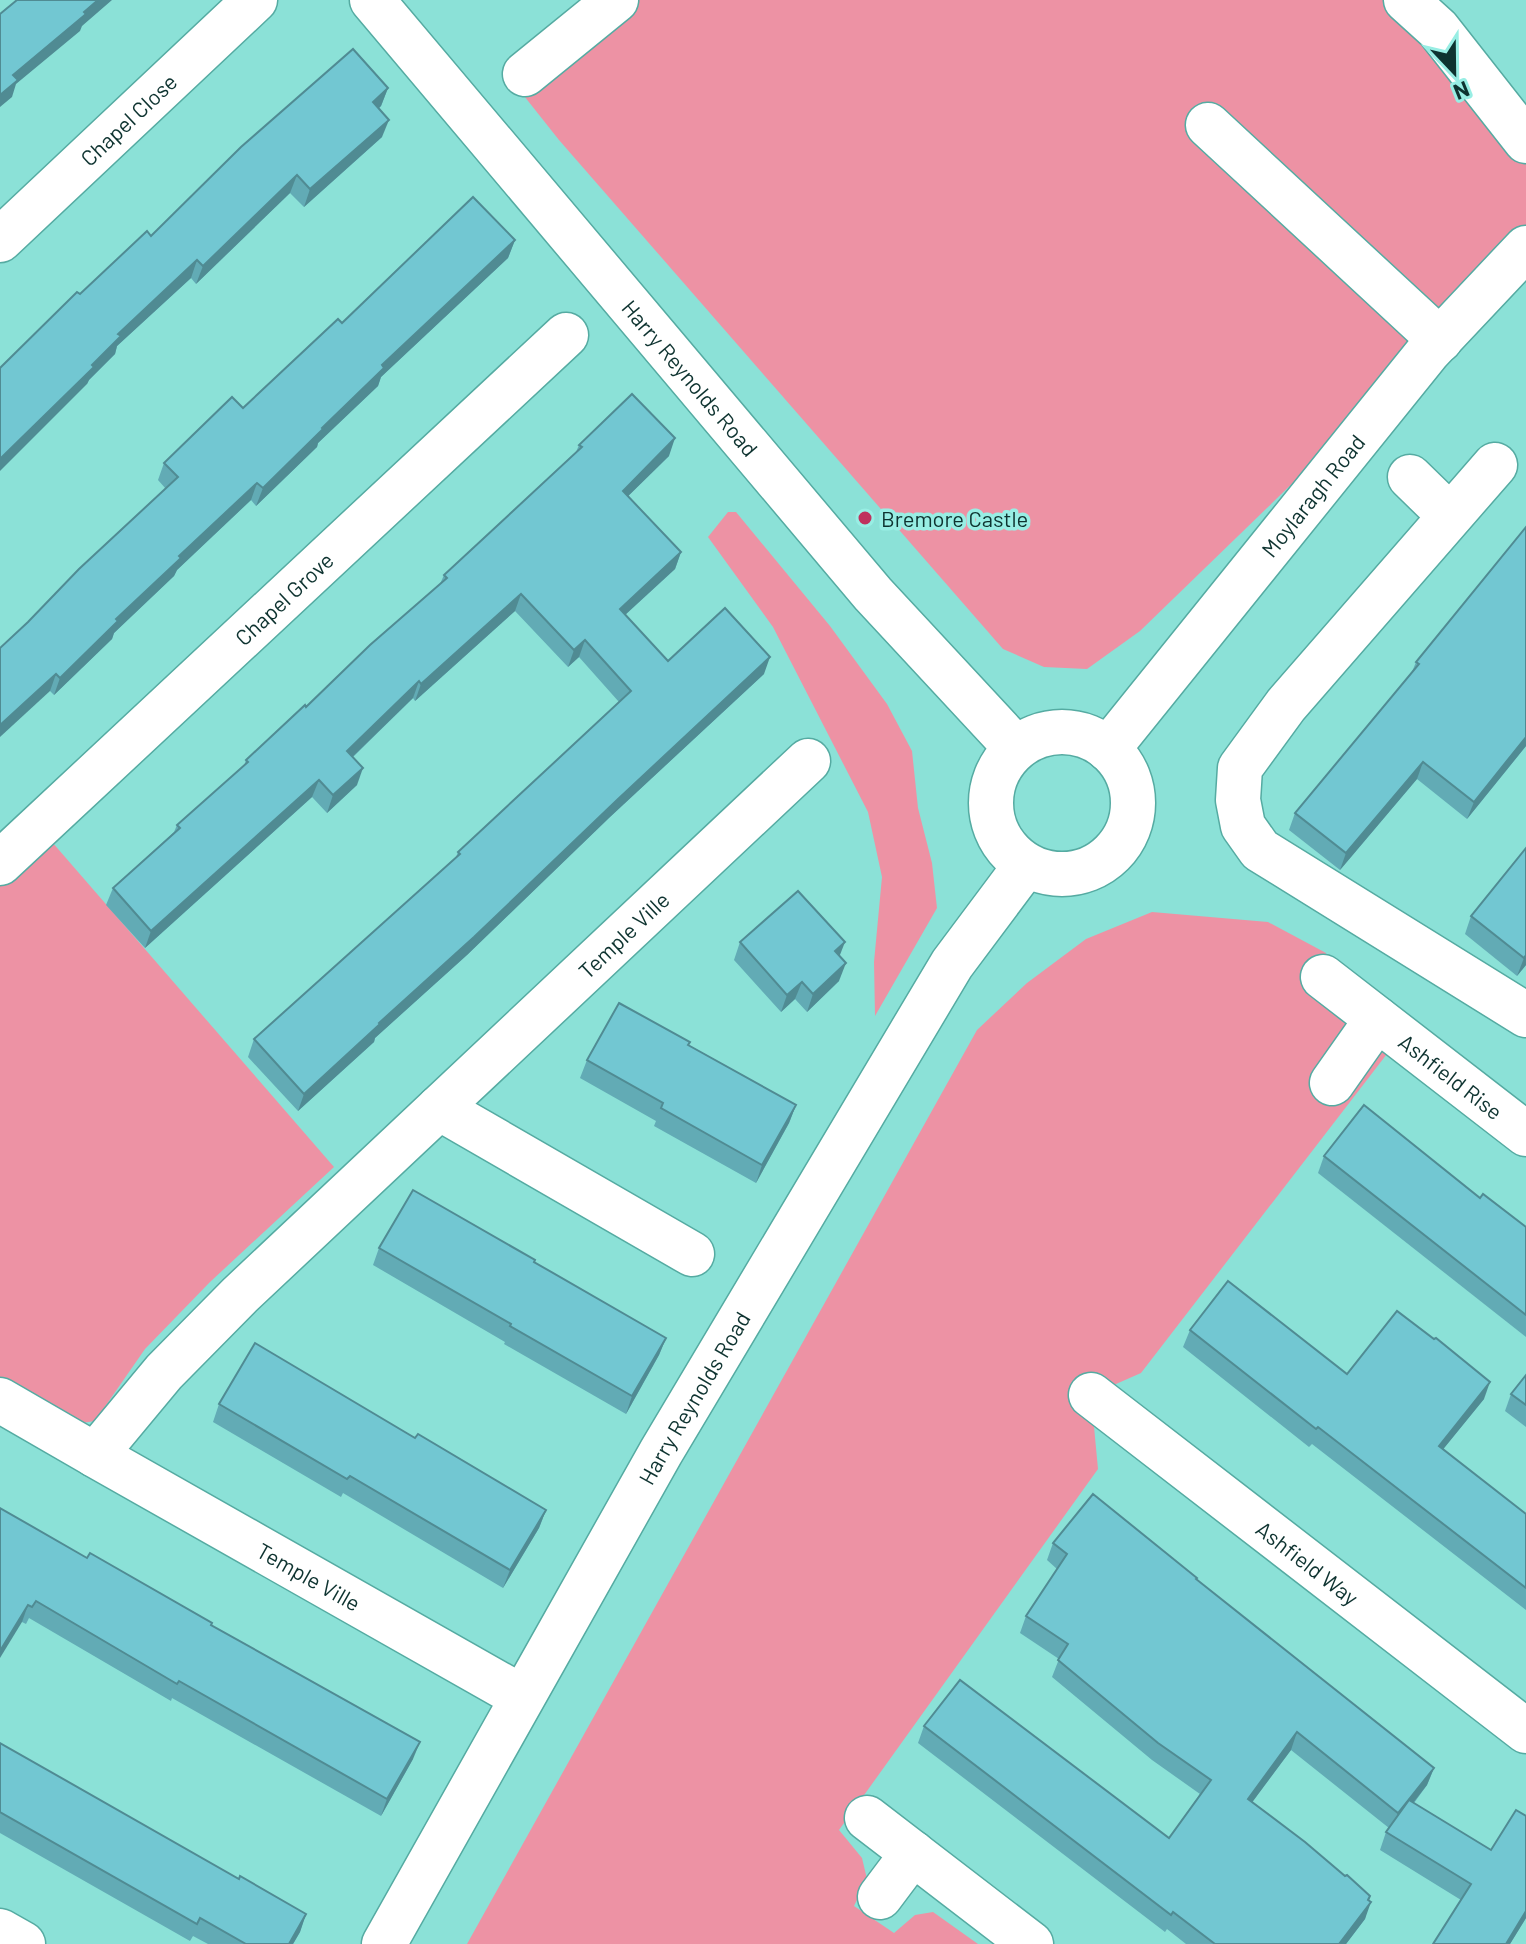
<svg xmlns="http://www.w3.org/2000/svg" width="1526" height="1944" font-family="Barlow,sans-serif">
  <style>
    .green { fill: #ed92a4 }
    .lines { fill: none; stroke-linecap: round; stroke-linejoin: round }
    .minor-casing { stroke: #55aba2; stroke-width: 47 }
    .minor { stroke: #fff; stroke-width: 44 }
    .wall { fill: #62abb5 }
    .shaded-wall { fill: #508b93 }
    .building { fill: #72c7d2; stroke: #508b93; stroke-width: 2 }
    .poi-dot { fill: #bf315d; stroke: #98eee4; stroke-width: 3 }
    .labels { text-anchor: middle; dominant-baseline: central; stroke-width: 7; stroke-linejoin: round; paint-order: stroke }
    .street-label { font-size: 22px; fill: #0e3330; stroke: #98eee4 }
    .poi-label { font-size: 22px; fill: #0e3330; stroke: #98eee4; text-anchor: start }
  </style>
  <rect width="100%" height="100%" fill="#8be1d7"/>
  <g class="green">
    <polygon points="614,0 1406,0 1526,141 1526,251 1428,352 1140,631 1087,669 1044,667 1003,649 559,140 513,82"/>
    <polygon points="728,512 736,512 830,626 887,704 912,751 918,808 932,863 937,908 875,1016 874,962 882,877 868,812 773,627 708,537"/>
    <polygon points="39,827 334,1167 210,1282 145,1349 95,1421 69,1425 0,1384 0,863"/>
    <polygon points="1152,912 1268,922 1326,953 1323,977 1400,1037 1141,1373 1091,1395 1098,1469 839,1830 862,1858 867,1879 854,1906 894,1933 915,1915 933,1912 978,1944 467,1944 977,1030 1027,983 1086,939"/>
  </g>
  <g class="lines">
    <g class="minor-casing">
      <g id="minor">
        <path id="s1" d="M372,0L873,594L1016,748"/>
        <polyline points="1406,0 1438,29 1526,141"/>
        <polyline points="525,74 616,0"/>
        <polyline points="1208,125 1440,340"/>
        <path id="s2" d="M0,240L255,0"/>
        <polyline points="1495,465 1286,705 1240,768 1238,800 1243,826 1260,850 1526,1015"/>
        <polyline points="1410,477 1450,516"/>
        <circle cx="1062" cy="803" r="71"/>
        <path id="s3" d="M1108,749L1428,352L1526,248"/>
        <path id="s4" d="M0,863L566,335"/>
        <path id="s5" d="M1323,977L1526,1134"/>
        <polyline points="1332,1083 1377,1019"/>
        <polyline points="439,1108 692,1254"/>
        <path id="s6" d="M1091,1395L1526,1731"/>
        <path id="s7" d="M0,1400L95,1455L164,1372L240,1295L808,761"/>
        <path id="s8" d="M95,1455L522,1697"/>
        <polyline points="867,1818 1031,1944"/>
        <polyline points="880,1897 913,1853"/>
        <polyline points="0,1931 23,1944"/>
        <path id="s9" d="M384,1944L661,1452L952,964L1026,865"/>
      </g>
    </g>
    <use href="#minor" class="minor"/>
  </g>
  <g class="wall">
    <polygon points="388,88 381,106 379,108 382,137 304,207 290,193 196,284 191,278 117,346 115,354 89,380 87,384 80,294 151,236"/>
    <polygon points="515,240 508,258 381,377 378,386 318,443 317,447 256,506 251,500 177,570 174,576 114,633 112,639 54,695 50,691 28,622 166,489 158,480 164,463 243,408 342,323"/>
    <polygon points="579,445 669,456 628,496 681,552 675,569 625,615 668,661 764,674 610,817 467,955 375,1038 374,1042 298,1111 248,1057 254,1039 456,857 458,852 619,702 579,657 568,667 515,611 415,701 413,698 353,757 357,785 327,813 312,797 145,948 106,905 113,888 174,832 177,825 244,766 246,760 306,707 440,584 444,575 576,452"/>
    <polygon points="1416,662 1526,746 1467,819 1417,779 1340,870 1289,830 1295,813 1412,672"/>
    <polygon points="1526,848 1526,965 1517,976 1465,934 1471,916"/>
    <polygon points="740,942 840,956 839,981 807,1012 795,999 781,1012 734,960"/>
    <polygon points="689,1045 796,1105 789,1123 756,1183 654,1126 656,1121 580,1078 587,1060"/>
    <polygon points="1324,1156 1480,1198 1526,1227 1526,1337 1318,1173"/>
    <polygon points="379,1248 534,1263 666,1338 659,1355 626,1414 504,1344 505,1342 373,1265"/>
    <polygon points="1190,1330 1347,1374 1484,1399 1443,1449 1526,1514 1526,1610 1312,1444 1309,1447 1183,1347"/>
    <polygon points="1526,1375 1526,1427 1505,1411 1511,1394"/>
    <polygon points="219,1404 415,1438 546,1510 539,1528 503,1588 343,1493 341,1497 213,1422"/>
    <polygon points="0,1508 87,1558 211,1626 413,1759 381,1816 172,1698 171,1701 29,1618 26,1624 22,1622"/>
    <polygon points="1053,1543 1197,1580 1434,1768 1427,1785 1414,1803 1491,1850 1526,1816 1526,1918 1510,1944 1461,1900 1380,1850 1386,1832 1389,1828 1291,1750 1252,1802 1370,1896 1365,1919 1346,1944 1186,1944 1167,1929 1165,1932 918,1743 924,1726 1169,1838 1200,1794 1152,1760 1052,1677 1059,1659 1020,1633 1026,1616 1057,1569 1047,1560"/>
    <polygon points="0,1743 239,1879 306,1914 300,1932 293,1944 208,1944 193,1936 190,1941 0,1833"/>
  </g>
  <g class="shaded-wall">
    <polygon points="98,0 112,0 82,26 80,31 16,84 12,97 0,107 0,95 13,75"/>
    <polygon points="388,88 381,106 367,119 373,102"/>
    <polygon points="389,120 382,137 304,207 310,189"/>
    <polygon points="297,175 290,193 196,284 203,266"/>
    <polygon points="515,240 508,258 381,377 378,386 318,443 317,447 256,506 263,488 382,365"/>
    <polygon points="197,260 191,278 117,346 115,354 89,380 87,384 0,471 0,459 92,365 118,334"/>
    <polygon points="675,438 669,456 616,508 623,491"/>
    <polygon points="257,483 251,500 177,570 174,576 114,633 112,639 54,695 60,678 116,619 179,556"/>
    <polygon points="681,552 675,569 613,626 620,609"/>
    <polygon points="521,594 515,611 415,701 421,684"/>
    <polygon points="585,640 579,657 568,667 574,650"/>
    <polygon points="770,657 764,674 610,817 467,955 375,1038 374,1042 298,1111 304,1094"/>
    <polygon points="56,674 50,691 0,737 0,725"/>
    <polygon points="419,681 413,698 341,768 347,751"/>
    <polygon points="1526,737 1526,746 1467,819 1474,802"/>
    <polygon points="1423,762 1417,779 1340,870 1346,853"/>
    <polygon points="363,768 357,785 327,813 333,795"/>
    <polygon points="319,780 312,797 145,948 151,931"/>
    <polygon points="845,942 838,960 835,951"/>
    <polygon points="1526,955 1526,965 1517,976 1524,958"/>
    <polygon points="846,963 839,981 807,1012 813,994"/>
    <polygon points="802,982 795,999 781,1012 787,995"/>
    <polygon points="796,1105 789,1123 756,1183 762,1165"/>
    <polygon points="666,1338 659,1355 626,1414 632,1396"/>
    <polygon points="1490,1382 1484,1399 1432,1463 1439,1446"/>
    <polygon points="546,1510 539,1528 503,1588 510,1570"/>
    <polygon points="28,1605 22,1622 0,1658 0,1651"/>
    <polygon points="1297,1732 1291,1750 1242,1816 1248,1799"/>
    <polygon points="420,1742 413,1759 381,1816 387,1799"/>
    <polygon points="1434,1768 1427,1785 1392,1830 1398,1813"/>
    <polygon points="1370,1896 1366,1909 1371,1902 1365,1919 1346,1944 1339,1944"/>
    <polygon points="1526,1911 1526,1918 1510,1944 1506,1944"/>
    <polygon points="306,1914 300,1932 293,1944 289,1944"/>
  </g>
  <g class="building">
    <polygon points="17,0 98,0 84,12 86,14 13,75 18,80 0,95 0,14"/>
    <polygon points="353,49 388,88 373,102 389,120 310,189 297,175 203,266 197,260 118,334 121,336 92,365 94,367 0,459 0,368 77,292 80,294 147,231 151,236 241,147"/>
    <polygon points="473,197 515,240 382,365 384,368 322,428 323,429 263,488 257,483 179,556 181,558 116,619 118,621 60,678 56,674 0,725 0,648 28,622 79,569 178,477 164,463 232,397 243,408 338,319 342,323"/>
    <polygon points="632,394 675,438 623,491 681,552 620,609 668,661 725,608 770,657 617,800 474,937 379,1023 380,1024 304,1094 254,1039 460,854 458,852 631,691 585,640 574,650 521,594 421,684 419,681 347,751 363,768 333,795 319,780 151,931 113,888 180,828 177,825 248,762 246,760 275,733 305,705 306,707 370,645 447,578 444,575 582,447 579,445"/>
    <polygon points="1526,527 1526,737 1474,802 1423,762 1346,853 1295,813 1419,664 1416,662"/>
    <polygon points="1526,848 1526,955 1524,958 1471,916"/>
    <polygon points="798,891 845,942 835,951 846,963 813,994 802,982 787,995 740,942"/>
    <polygon points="619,1003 690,1042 688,1045 796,1105 762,1165 661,1108 663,1103 587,1060"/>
    <polygon points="1364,1105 1480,1198 1483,1194 1526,1227 1526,1315 1324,1156"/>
    <polygon points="413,1190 535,1260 534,1262 666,1338 632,1396 510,1326 511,1324 379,1248"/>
    <polygon points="1228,1281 1347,1374 1397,1311 1434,1339 1436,1338 1490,1382 1439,1446 1526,1514 1526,1588 1318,1427 1316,1429 1190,1330"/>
    <polygon points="255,1343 415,1438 418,1434 546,1510 510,1570 350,1476 347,1479 219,1404"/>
    <polygon points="1526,1375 1526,1405 1511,1394"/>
    <polygon points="1093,1494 1197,1578 1196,1579 1434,1768 1398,1813 1297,1732 1248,1799 1305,1842 1345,1876 1347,1875 1370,1896 1368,1900 1371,1902 1339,1944 1215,1944 1173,1912 1171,1915 924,1726 960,1680 1169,1838 1211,1780 1158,1743 1058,1660 1068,1644 1026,1616 1067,1554 1053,1543"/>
    <polygon points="0,1508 87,1558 90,1553 212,1623 211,1625 420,1742 387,1799 179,1681 177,1684 36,1601 32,1607 28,1605 0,1651"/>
    <polygon points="0,1743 239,1879 240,1876 306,1914 289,1944 246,1944 200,1918 197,1924 0,1812"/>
    <polygon points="1409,1800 1491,1850 1516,1810 1526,1816 1526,1911 1506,1944 1433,1944 1471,1884 1386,1832"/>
  </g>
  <circle class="poi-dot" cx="865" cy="518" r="8"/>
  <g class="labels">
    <g class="street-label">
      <text stroke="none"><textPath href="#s2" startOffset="176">Chapel Close</textPath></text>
      <text stroke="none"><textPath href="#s1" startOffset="494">Harry Reynolds Road</textPath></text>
      <text stroke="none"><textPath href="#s3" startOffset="326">Moylaragh Road</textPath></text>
      <text stroke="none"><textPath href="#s4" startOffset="388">Chapel Grove</textPath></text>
      <text stroke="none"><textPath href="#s7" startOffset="852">Temple Ville</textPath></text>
      <text stroke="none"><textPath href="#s5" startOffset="162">Ashfield Rise</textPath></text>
      <text stroke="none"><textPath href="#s9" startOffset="628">Harry Reynolds Road</textPath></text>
      <text stroke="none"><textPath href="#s6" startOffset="274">Ashfield Way</textPath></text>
      <text stroke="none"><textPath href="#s8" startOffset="246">Temple Ville</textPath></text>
    </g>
    <g class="poi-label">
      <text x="881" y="518">Bremore Castle</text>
    </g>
  </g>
  <g transform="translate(1454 72) rotate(158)" stroke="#98eee4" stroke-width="6" paint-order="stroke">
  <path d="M0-6L14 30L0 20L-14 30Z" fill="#0e3330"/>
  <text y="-12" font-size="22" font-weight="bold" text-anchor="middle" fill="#0e3330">N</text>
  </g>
</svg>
